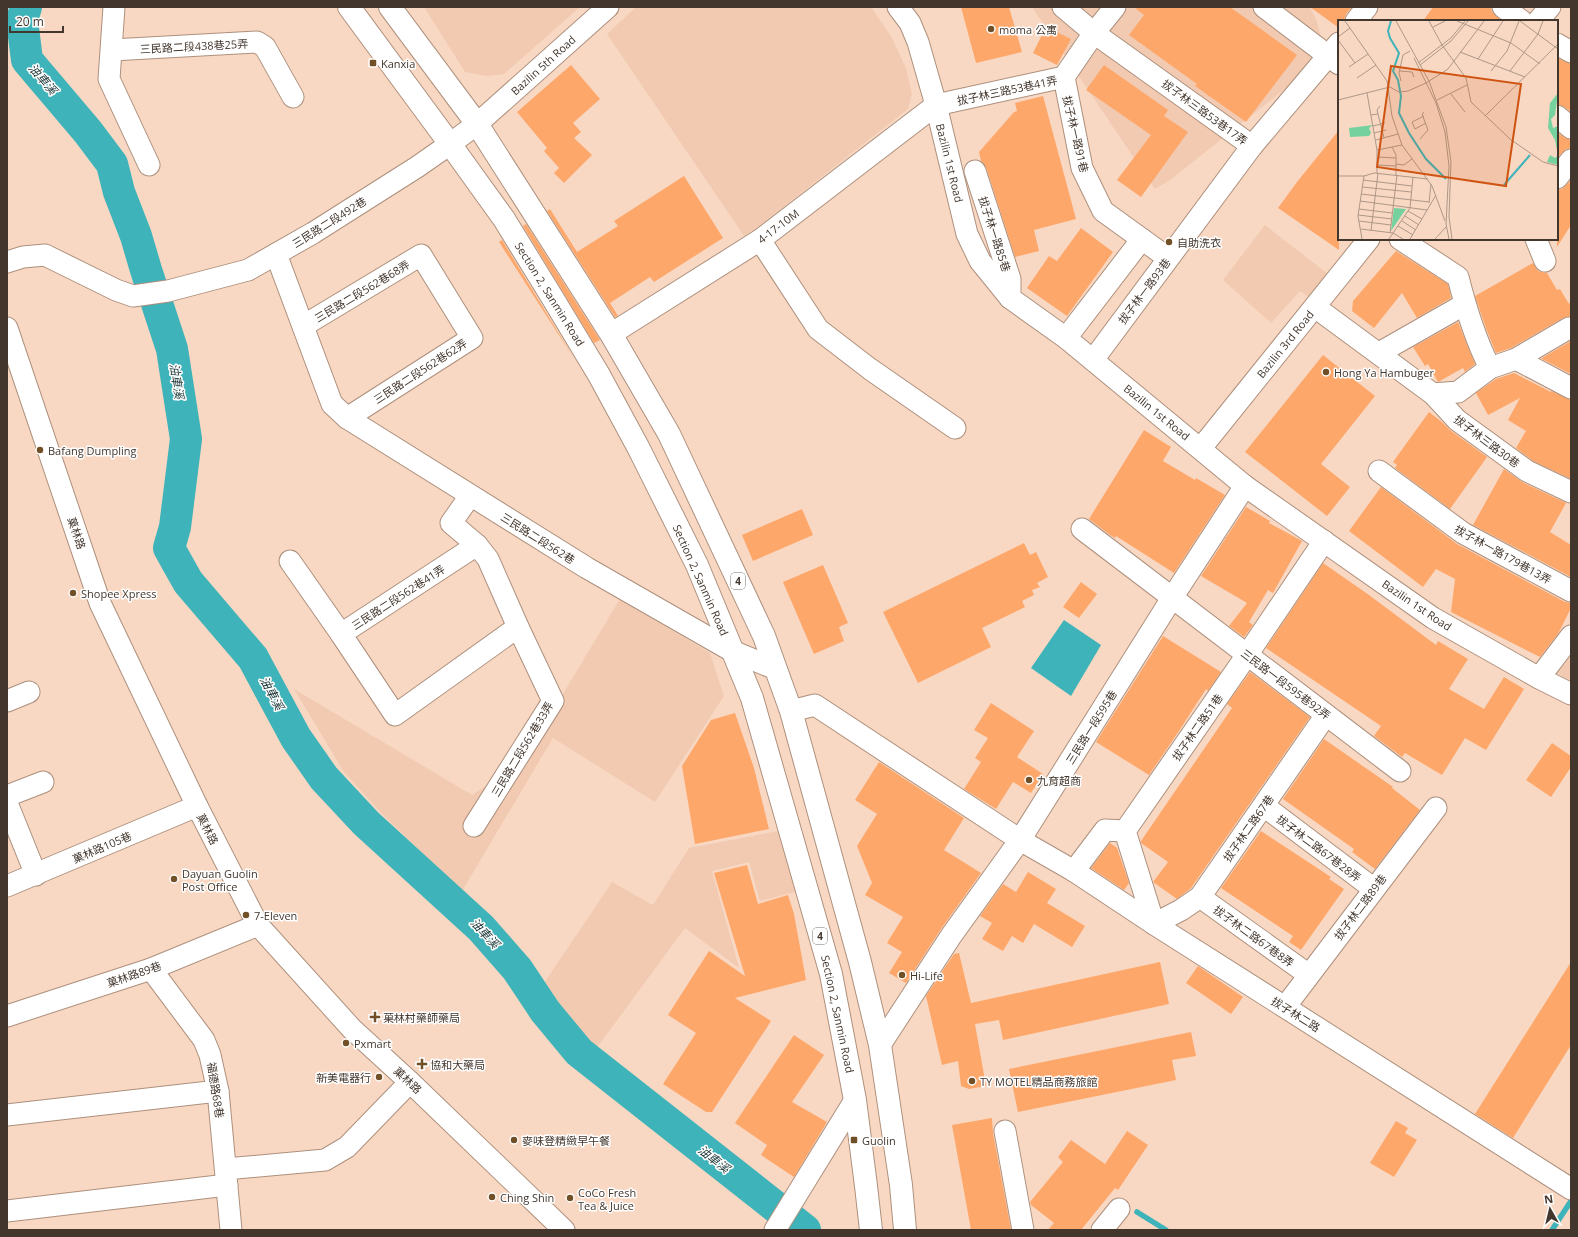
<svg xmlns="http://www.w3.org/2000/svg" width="1578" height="1237" font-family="'Open Sans','Noto Sans TC',sans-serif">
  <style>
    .built { fill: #f1cab1 }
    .water { fill: #3eb3b9 }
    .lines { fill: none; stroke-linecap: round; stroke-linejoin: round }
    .stream { stroke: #3eb3b9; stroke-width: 5.5 }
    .river { stroke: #3eb3b9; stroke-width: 32 }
    .building { fill: #fea76a }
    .minor-casing { stroke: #ad907d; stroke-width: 23 }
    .major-casing { stroke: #ad907d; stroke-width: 24 }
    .minor { stroke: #fff; stroke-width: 21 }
    .major { stroke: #fff; stroke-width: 22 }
    .poi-dot { fill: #715027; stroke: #fff; stroke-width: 1.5 }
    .labels { text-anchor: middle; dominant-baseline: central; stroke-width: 3; stroke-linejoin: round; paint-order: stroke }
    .shield { fill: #fff; stroke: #7b726c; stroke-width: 1 }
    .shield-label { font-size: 10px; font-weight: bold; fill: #42362d }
    .poi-label { font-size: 11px; fill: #42362d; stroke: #fff; text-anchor: start }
    .street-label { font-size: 11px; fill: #42362d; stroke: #fff }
    .water-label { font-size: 12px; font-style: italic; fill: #1f393a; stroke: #fff }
    .inset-river { fill: none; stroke: #3eb3b9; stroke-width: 2 }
    .inset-road { fill: none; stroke: #af9787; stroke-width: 1 }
    .view { fill: #cf5411; fill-opacity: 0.15; stroke: #cf5411; stroke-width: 2 }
    .inset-edge { fill: none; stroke: #42362d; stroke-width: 2 }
  </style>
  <rect width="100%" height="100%" fill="#f8d8c3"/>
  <g class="built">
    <polygon points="424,7 580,7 504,74 486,76 465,72"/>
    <polygon points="636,7 871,7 891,36 906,68 912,94 908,109 758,227 744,236 607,34"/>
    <polygon points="1032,7 1310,7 1317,21 1323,47 1319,62 1170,180 1155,189"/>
    <polygon points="1265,225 1328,274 1317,303 1300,291 1271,323 1223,280"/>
    <polygon points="620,599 710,653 724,696 655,802 553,738 462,891 383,815 344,772 294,689 472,795 522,762"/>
    <polygon points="1571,652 1571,681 1554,672"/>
    <polygon points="778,831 787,848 802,890 760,901 749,862 712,871 739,968 685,928 596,1049 572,1027 542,986 612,882 653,905 689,848"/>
  </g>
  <polygon class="water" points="1064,620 1101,645 1071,696 1031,668"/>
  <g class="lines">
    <g class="stream">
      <polyline points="1137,1212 1166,1230"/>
      <polyline points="1552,1230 1571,1201"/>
    </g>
    <polyline class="river" points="26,7 22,20 27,60 88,132 112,164 119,192 136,236 146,270 172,349 186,439 175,527 169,548 188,582 253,658 296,738 324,778 366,823 481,928 517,969 545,1011 579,1052 805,1230"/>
  </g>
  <g class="building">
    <polygon points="961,7 1009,7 1022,52 976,63"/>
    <polygon points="1134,7 1230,7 1297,55 1246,122 1195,86 1197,84 1129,35 1144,15"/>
    <polygon points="1310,7 1352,7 1346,14 1344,21 1339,21 1339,28"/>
    <polygon points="1433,7 1491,7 1492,12 1502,21 1423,21"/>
    <polygon points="1046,27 1071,39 1057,65 1033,53"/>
    <polygon points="1557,58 1571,64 1571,112 1564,107 1557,104"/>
    <polygon points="571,65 600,99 573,123 581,132 574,138 592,155 564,183 554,173 559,168 544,151 547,148 517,112"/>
    <polygon points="1104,65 1168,110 1164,116 1188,132 1141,197 1117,180 1151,135 1086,90"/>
    <polygon points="1043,96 1076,219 1034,230 1039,251 1015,257 986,167 981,161 979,152 1014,112 1017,111 1015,103"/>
    <polygon points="1339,130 1339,250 1278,208 1297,182"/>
    <polygon points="1557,132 1564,137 1571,140 1571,148 1566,149 1557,158"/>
    <polygon points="684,176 723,238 654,282 650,277 610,303 618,316 615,317 547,211 550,209 577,252 618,226 614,221"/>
    <polygon points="1571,180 1571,225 1557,247 1557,190 1562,189"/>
    <polygon points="526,224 600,340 594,343 523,226"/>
    <polygon points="1081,228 1113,252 1067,316 1027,288 1049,256 1057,261"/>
    <polygon points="502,240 541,304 573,357 499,242"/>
    <polygon points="1396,251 1448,284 1451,298 1417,318 1402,293 1374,328 1352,311 1353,301"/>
    <polygon points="1533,263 1538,271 1547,273 1557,290 1560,289 1569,304 1571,299 1571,316 1563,318 1511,348 1496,353 1487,331 1475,296"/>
    <polygon points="1458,322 1475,364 1465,372 1463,368 1438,382 1428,364 1425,366 1413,347"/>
    <polygon points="1571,341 1571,374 1542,359 1542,358"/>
    <polygon points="1323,355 1375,396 1321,464 1350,487 1327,516 1245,452"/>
    <polygon points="1514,373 1551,392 1551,391 1571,400 1571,479 1533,461 1516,448 1526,431 1508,420 1520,398 1488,415 1476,393 1496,379"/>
    <polygon points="1429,412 1442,422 1450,430 1487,457 1450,509 1395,468 1397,465 1393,462"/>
    <polygon points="1144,430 1171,447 1163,461 1195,480 1196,478 1225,495 1174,573 1116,536 1115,538 1110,535 1089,519"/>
    <polygon points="1504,469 1522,482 1566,503 1550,532 1571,545 1571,577 1473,525"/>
    <polygon points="1381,487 1457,544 1565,602 1571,603 1571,608 1558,634 1540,657 1451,612 1455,579 1436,569 1423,587 1349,531"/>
    <polygon points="1246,507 1270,521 1269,523 1302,541 1273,593 1268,590 1249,622 1253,625 1244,637 1229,626 1247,603 1201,576"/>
    <polygon points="802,509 813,535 753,561 742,535"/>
    <polygon points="1024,543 1030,555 1036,552 1048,577 1037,583 1040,587 1032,590 1034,595 1022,601 1025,607 982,628 991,647 918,683 883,612"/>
    <polygon points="1323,563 1369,595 1436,645 1438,641 1468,659 1449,689 1484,709 1504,677 1524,689 1486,750 1465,738 1442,775 1405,753 1402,757 1374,736 1381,726 1266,648"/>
    <polygon points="823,565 848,623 839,627 844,641 814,654 783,582"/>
    <polygon points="1081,582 1097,594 1079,618 1063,607"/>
    <polygon points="1163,636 1221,672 1208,691 1206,689 1179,731 1149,775 1096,742"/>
    <polygon points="1250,672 1310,717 1191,888 1177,899 1153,882 1168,862 1141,843 1141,841 1232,708 1227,704"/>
    <polygon points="991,703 1034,731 1017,757 1043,774 1031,793 1013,782 996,809 964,789 981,762 975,758 988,738 974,730"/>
    <polygon points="735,713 754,768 769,829 695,844 682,766 711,720"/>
    <polygon points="1324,739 1393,787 1392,788 1420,810 1375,869 1352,852 1354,849 1283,799"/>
    <polygon points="1552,743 1571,756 1571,767 1551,797 1526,780"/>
    <polygon points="879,762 964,818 944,850 981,873 941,929 906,983 889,973 902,952 887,943 903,917 865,895 872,883 857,846 877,814 855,800"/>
    <polygon points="1261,831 1331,877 1329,879 1344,889 1301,950 1289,942 1293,936 1221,888"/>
    <polygon points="1110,843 1117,848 1129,883 1124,890 1091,868"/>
    <polygon points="747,865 758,904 788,895 794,914 806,980 735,998 771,1021 712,1112 706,1112 663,1084 696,1033 668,1015 709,951 745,976 714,873"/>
    <polygon points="1028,872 1056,889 1047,903 1085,926 1072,947 1034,924 1023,943 1012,936 1003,951 982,939 992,923 980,916 1003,884 1016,892"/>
    <polygon points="959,953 971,1003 1160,962 1169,1004 1003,1040 999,1020 975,1024 986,1086 969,1089 961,1086 958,1061 942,1065 926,996 954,954"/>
    <polygon points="1571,962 1571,1045 1513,1138 1475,1114"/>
    <polygon points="1198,966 1243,997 1231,1014 1186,983"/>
    <polygon points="1191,1032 1196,1056 1172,1060 1176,1080 1018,1112 1009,1069"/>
    <polygon points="794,1035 824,1055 792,1102 827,1122 794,1177 761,1155 767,1145 735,1123"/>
    <polygon points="992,1118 993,1133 1011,1230 971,1230 952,1125"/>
    <polygon points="1396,1121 1408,1128 1405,1133 1417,1140 1394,1177 1370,1163"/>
    <polygon points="1127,1131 1148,1145 1118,1190 1115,1188 1081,1230 1048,1230 1054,1223 1031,1205 1030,1202 1063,1162 1058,1157 1071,1140 1105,1164"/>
  </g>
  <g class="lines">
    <g class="minor-casing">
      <g id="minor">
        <polyline points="114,7 109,79 149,165"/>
        <polyline points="898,7 910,23 918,42 936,105 967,234 980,261 1010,298 1066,338 1245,486 1433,618 1539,678 1571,694"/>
        <polyline points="1063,7 1094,33 1252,146 1339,43"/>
        <polyline points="1264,7 1339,64"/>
        <polyline points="1503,7 1522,21"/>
        <polyline points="1356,21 1367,7"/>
        <polyline points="1538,21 1550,7"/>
        <polyline points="1557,44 1571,52"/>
        <polyline points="112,50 257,42 265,47 293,97"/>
        <polyline points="1064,77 1082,168 1103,211 1168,258"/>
        <polyline points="1557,116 1571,128"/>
        <polyline points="975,171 1010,279 1010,298"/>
        <polyline points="1557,178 1571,160"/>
        <path d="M1400,239L1458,277C1466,309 1475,339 1490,368"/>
        <polyline points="1536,239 1545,261"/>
        <polyline points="760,240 818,329 870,369 955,428"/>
        <polyline points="276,254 332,404 347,418 587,568 732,651 776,669"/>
        <polyline points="7,262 23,257 45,255 116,290 133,296 168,291 248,270 313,233 417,167 450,144 477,124 608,7"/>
        <polyline points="1315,307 1433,394 1457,420 1527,471 1571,492"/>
        <polyline points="303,326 421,255 472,338 347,418"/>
        <polyline points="7,328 100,603 197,806 258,925 352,1029 410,1082 564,1230"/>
        <polyline points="611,334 760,240 936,105 1064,77 1094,33 1115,7"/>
        <polyline points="1066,338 1142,239"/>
        <polyline points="1379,353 1465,304"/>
        <polyline points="1516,359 1571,388"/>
        <polyline points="1093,360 1252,146"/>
        <polyline points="1433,394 1458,392 1490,368 1516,359 1569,328"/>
        <polyline points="1201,448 1369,239"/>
        <polyline points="1379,471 1463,533 1571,591"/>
        <polyline points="470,496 451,523 477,545 488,559 518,627 553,701 474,826"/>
        <polyline points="1082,529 1400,771"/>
        <polyline points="1324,541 1247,655 1125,831 1154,924 1181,910 1200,897 1326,715"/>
        <polyline points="477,545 341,634 395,715 518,627"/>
        <polyline points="290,561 341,634"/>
        <polyline points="1539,678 1571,636"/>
        <polyline points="7,701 29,692"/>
        <polyline points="791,711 815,705 1020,840 1074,871 1154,924 1571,1189"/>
        <polyline points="7,796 43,782"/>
        <polyline points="7,803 36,875"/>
        <polyline points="1264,806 1374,889"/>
        <polyline points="1074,871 1105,830 1125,831"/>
        <polyline points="7,886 197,806"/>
        <polyline points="1200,897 1309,975"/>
        <polyline points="151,969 204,1040 210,1055 218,1091 231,1230"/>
        <polyline points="1285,1007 1436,808"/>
        <polyline points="7,1016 151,969 258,925"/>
        <polyline points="880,1045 951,936 1020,840 1172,598 1245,486"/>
        <polyline points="7,1115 218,1091"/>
        <polyline points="1005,1131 1023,1230"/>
        <polyline points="226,1169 325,1160 347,1147 410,1082"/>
        <polyline points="7,1211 227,1185"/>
        <polyline points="775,1230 855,1100"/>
        <polyline points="1102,1230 1119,1209"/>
      </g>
    </g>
    <g class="major-casing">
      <g id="major">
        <polyline points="349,7 450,144 504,219 552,297 599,375 638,447 697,565 752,698 831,974 855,1100 866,1186 871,1230"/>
        <polyline points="390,7 477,124 611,334 669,434 764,636 791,711 860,962 880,1045 901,1185 905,1230"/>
      </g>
    </g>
    <use href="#minor" class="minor"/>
    <use href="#major" class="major"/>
  </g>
  <g class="poi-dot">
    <circle cx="991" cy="29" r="4"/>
    <rect x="369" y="59" width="8" height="8" rx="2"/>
    <circle cx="1169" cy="242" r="4"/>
    <circle cx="1326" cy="372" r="4"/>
    <circle cx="40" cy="450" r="4"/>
    <circle cx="73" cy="593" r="4"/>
    <circle cx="1029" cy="780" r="4"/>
    <circle cx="174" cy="879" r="4"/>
    <circle cx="246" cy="915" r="4"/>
    <circle cx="902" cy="975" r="4"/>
    <path d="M373 1011h4v4h4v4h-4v4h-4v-4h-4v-4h4z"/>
    <circle cx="346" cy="1043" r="4"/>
    <path d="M420 1058h4v4h4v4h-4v4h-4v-4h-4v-4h4z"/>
    <circle cx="379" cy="1077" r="4"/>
    <circle cx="972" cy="1081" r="4"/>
    <circle cx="514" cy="1140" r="4"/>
    <rect x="850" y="1136" width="8" height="8" rx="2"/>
    <circle cx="492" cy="1197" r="4"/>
    <circle cx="570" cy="1198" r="4"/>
  </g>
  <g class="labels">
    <g class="shield">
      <rect x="731" y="573" width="14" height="16" rx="3"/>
      <rect x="813" y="928" width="14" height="16" rx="3"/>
    </g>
    <g class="shield-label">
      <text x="738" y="581">4</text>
      <text x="820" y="936">4</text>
    </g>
    <g class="poi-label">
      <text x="999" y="29">moma 公寓</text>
      <text x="381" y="63">Kanxia</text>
      <text x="1177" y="242">自助洗衣</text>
      <text x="1334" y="372">Hong Ya Hambuger</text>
      <text x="48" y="450">Bafang Dumpling</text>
      <text x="81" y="593">Shopee Xpress</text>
      <text x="1037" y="780">九育超商</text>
      <text x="182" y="873">Dayuan Guolin<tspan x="182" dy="13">Post Office</tspan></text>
      <text x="254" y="915">7-Eleven</text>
      <text x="910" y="975">Hi-Life</text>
      <text x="383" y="1017">菓林村藥師藥局</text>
      <text x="354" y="1043">Pxmart</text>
      <text x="430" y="1064">協和大藥局</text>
      <text x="371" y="1077" text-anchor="end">新美電器行</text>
      <text x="980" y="1081">TY MOTEL精品商務旅館</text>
      <text x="522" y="1140">麥味登精緻早午餐</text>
      <text x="862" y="1140">Guolin</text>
      <text x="578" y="1192">CoCo Fresh<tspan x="578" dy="13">Tea &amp; Juice</tspan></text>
      <text x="500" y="1197">Ching Shin</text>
    </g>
    <g class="street-label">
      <text transform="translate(194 46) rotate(-3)">三民路二段438巷25弄</text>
      <text transform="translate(543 65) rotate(-42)">Bazilin 5th Road</text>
      <text transform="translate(1007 90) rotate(-12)">拔子林三路53巷41弄</text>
      <text transform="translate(1205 112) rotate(36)">拔子林三路53巷17弄</text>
      <text transform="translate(1076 134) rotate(77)">拔子林一路91巷</text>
      <text transform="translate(950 163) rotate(76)">Bazilin 1st Road</text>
      <text transform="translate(329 222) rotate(-32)">三民路二段492巷</text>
      <text transform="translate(778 226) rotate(-37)">4-17-10M</text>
      <text transform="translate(995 234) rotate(72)">拔子林一路85巷</text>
      <text transform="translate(362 291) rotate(-31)">三民路二段562巷68弄</text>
      <text transform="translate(1144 291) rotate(-53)">拔子林一路93巷</text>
      <text transform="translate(550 294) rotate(58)">Section 2, Sanmin Road</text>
      <text transform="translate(1285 344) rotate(-51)">Bazilin 3rd Road</text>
      <text transform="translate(420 371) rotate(-33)">三民路二段562巷62弄</text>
      <text transform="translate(1157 412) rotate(39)">Bazilin 1st Road</text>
      <text transform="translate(1487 441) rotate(37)">拔子林三路30巷</text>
      <text transform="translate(77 533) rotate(71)">菓林路</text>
      <text transform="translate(538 538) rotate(32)">三民路二段562巷</text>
      <text transform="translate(1503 554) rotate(29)">拔子林一路179巷13弄</text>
      <text transform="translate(701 580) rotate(66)">Section 2, Sanmin Road</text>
      <text transform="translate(398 597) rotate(-33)">三民路二段562巷41弄</text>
      <text transform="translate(1417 605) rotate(34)">Bazilin 1st Road</text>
      <text transform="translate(1286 684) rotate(37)">三民路一段595巷92弄</text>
      <text transform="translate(1091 727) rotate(-58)">三民路一段595巷</text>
      <text transform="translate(1197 727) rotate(-55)">拔子林二路51巷</text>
      <text transform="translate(522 749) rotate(-59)">三民路二段562巷33弄</text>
      <text transform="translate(1248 828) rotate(-55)">拔子林二路67巷</text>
      <text transform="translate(208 829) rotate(63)">菓林路</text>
      <text transform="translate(102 847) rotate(-23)">菓林路105巷</text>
      <text transform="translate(1319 848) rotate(37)">拔子林二路67巷28弄</text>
      <text transform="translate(1360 907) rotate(-53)">拔子林二路89巷</text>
      <text transform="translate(1254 936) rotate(36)">拔子林二路67巷8弄</text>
      <text transform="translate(134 974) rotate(-19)">菓林路89巷</text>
      <text transform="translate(838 1014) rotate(78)">Section 2, Sanmin Road</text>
      <text transform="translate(1296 1014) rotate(32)">拔子林二路</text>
      <text transform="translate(408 1080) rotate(43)">菓林路</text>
      <text transform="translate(216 1090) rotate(81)">福德路68巷</text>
    </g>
    <g class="water-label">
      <text transform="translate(43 79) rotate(49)">油車溪</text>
      <text transform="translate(177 381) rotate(81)">油車溪</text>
      <text transform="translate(272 693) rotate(62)">油車溪</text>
      <text transform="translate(485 933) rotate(47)">油車溪</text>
      <text transform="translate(714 1159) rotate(38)">油車溪</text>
    </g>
  </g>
  <g transform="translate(1338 20)">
    <rect width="220" height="220" fill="#f8d8c3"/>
    <path d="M220,73L217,95L213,99L215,108L220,106L219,112L220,115V145L209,142L212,135L217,138L220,135L217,120L210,108L212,83ZM35,105L31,108L33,113L31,116L12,117L11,108ZM56,188L68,189L53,211Z" fill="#75d29f"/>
    <path class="inset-river" d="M53,1L50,11L52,18L61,33L55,51L60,60L63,76L61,93L71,113L88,139L108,159M166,165L192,135"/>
    <path class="inset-road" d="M7,1L49,61L54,96L64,125L94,166L107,201M58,1L91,61L108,107L113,142L111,197L114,219M91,1L104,25L128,58L133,82L172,119L205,142L220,146M119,1L173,23L202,44M182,1L220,29M95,7L107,1M0,17L12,8M0,20L17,43M122,32L187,57M76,38L98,83L107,112L111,146L108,204L111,219M140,39L165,1M80,43L113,18L127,1M82,45L113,21L130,1M11,47L30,34M62,51L74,52L76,57M153,51L169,31L181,1M172,51L200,14L205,1M19,58L38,45M63,61L61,53L65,35L72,31M29,73L39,130V153M113,74L127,92M0,80L52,67L61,72L70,71L88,63L110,49L146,1M99,80L129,65M40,94L46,118M33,95L40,94L39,90L42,86M86,96L74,102L77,109L88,103M147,96L220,24M35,106L47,103M36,113L48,110M82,119L90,110L84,94L86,92M38,120L60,114M54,127L58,135V155M39,130L64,125M39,137L58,138M58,144L66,145L74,139M39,145L58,146M0,156H26L36,153L90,159M25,160L74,166M24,167L73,172M23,174L91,182M22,181L89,190M91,183L93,164M21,189L54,193M70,191L84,199M20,195L54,199M67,196L81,205M21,201L53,205M64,201L78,210M60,206L75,215M23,209L55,213L65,219M33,211L40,153M52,213L59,155M24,219L20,196L26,156M51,219L72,188L75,157M72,219L98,175M97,219L108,207"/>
    <path class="view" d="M53,46L183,64L168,166L39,147Z"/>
    <rect width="220" height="220" class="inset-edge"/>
  </g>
  <rect width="1578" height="1237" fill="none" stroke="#42362d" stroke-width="16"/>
  <g transform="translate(1550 1209) rotate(352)" stroke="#ffffff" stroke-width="3" paint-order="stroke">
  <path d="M0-3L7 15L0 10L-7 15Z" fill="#42362d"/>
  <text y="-6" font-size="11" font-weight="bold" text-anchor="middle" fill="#42362d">N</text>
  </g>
  <path d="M10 26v6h53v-6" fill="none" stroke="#42362d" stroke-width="2"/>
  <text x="16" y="26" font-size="12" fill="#42362d" stroke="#ffffff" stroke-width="3" paint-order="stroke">20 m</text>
</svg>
